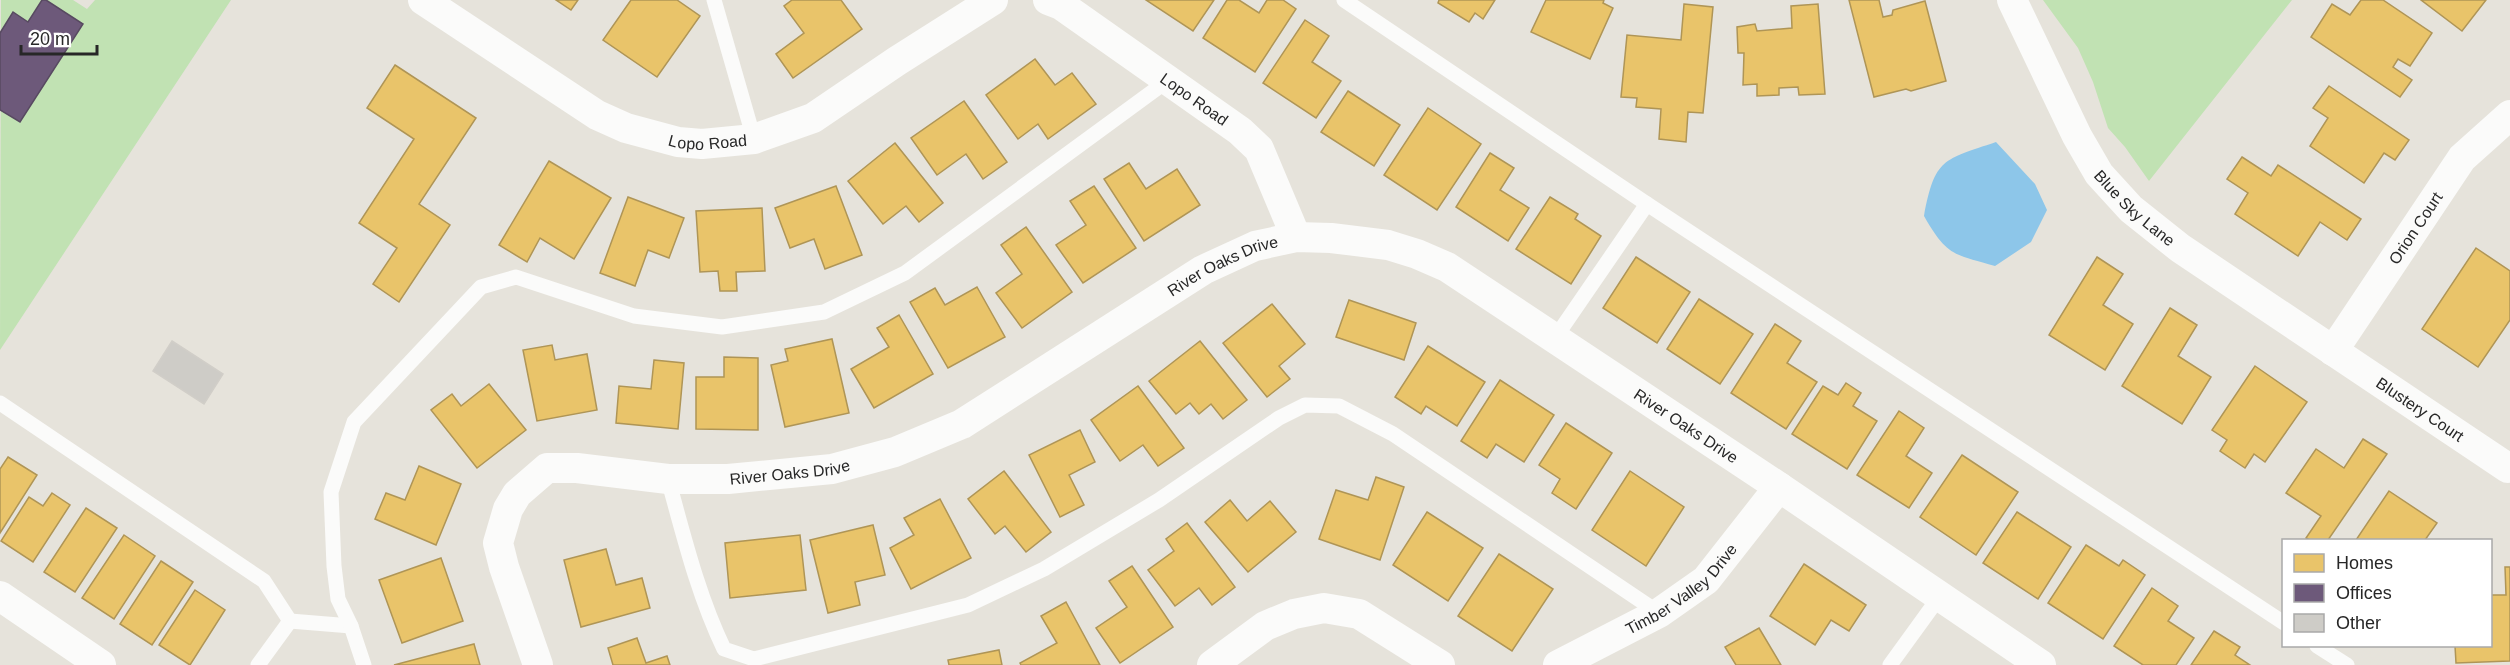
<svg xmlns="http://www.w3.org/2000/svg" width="2510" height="665" font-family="Helvetica,sans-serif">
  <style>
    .green { fill: #c1e2b3 }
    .water { fill: #8dc6e9 }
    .homes { fill: #e9c46a; stroke: #af9556; stroke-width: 1.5 }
    .offices { fill: #6d597a; stroke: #584a61; stroke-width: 1.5 }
    .building { fill: #ceccc7; stroke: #d1cec8; stroke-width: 1.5 }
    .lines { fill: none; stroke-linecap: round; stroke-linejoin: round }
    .service { stroke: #fbfbfa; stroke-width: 15 }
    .minor { stroke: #fbfbfa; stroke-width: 30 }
    .labels { text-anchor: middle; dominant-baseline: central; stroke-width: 6; stroke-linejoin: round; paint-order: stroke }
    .street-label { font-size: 16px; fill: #272727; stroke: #fff }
  </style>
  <rect width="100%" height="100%" fill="#e6e3db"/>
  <g class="green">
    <polygon points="1,0 73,0 87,9 95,0 231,0 0,350"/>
    <polygon points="2043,0 2292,0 2149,181 2125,147 2108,128 2093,82 2078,48"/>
  </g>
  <path class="water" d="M1996,142L2035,184L2047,210L2031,242L1995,266C1953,254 1947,256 1924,216C1935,158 1943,160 1996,142Z"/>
  <g class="homes">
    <polygon points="556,0 578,0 571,10"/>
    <polygon points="631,0 677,0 700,16 657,77 603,40"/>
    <polygon points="792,0 841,0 862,29 793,78 776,54 804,33 784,6"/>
    <polygon points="1146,0 1214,0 1193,31"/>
    <polygon points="1227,0 1239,0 1259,13 1267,0 1283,0 1296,9 1255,72 1203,38"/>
    <polygon points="1439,0 1495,0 1483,19 1475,13 1469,22 1438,3"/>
    <polygon points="1546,0 1604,0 1603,3 1613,8 1590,59 1531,32"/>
    <polygon points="1849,0 1879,0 1883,17 1892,15 1893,10 1925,1 1946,81 1911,91 1906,89 1874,97"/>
    <polygon points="2361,0 2383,0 2432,33 2410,66 2398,59 2393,67 2412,80 2400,97 2311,37 2332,4 2350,15"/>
    <polygon points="2421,0 2486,0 2462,31"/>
    <polygon points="1684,4 1713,7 1703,113 1688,112 1686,142 1659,139 1661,109 1636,107 1637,98 1621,97 1627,35 1681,40"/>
    <polygon points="1818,4 1825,94 1799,95 1798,87 1779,88 1779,95 1757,96 1757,84 1743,85 1744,53 1738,53 1737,27 1755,24 1757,31 1792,28 1791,6"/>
    <polygon points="1305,20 1329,36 1312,62 1341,81 1316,118 1263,83"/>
    <polygon points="1035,59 1055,85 1072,73 1096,104 1048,139 1038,124 1018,139 986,95"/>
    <polygon points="395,65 476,118 419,204 450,225 399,302 373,284 397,248 359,223 414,139 367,108"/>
    <polygon points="2329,86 2409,140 2395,160 2384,153 2364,183 2310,146 2328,118 2313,108"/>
    <polygon points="1348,91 1400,125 1374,166 1321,132"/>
    <polygon points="964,101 1007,162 983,179 966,154 937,175 911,138"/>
    <polygon points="1428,108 1481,144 1437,210 1384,175"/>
    <polygon points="895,143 943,203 919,222 906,206 883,224 848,181"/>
    <polygon points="1490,153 1514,168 1500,190 1529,208 1508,241 1456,207"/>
    <polygon points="2242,157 2271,176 2278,165 2361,219 2347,240 2320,222 2298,256 2235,214 2248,193 2227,179"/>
    <polygon points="549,161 611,198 574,259 540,238 527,262 499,245"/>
    <polygon points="1129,163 1146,189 1177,169 1200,205 1144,241 1104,179"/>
    <polygon points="836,186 862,255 825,269 814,239 790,248 775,208"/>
    <polygon points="1094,186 1136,248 1083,283 1056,245 1086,225 1070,201"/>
    <polygon points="628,197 684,218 669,258 648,250 635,286 600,273"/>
    <polygon points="1550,197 1578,214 1575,219 1601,236 1571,284 1516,249"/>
    <polygon points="762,208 765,271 736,272 737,291 720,291 718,271 700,272 696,211"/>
    <polygon points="1026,227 1072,292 1022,328 996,293 1022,274 1001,245"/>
    <polygon points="2476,248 2510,271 2510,320 2478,367 2422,329"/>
    <polygon points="1636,257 1690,292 1657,343 1603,308"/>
    <polygon points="2097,257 2123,274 2103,305 2133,324 2105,370 2049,335"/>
    <polygon points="977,287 1005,337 948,368 910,302 935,288 945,305"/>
    <polygon points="1699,299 1753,334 1720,384 1667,349"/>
    <polygon points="1349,300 1416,323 1404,360 1336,337"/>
    <polygon points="1272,304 1305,344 1279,366 1290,379 1267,397 1223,343"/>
    <polygon points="2170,308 2197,325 2178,356 2211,377 2182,424 2122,386"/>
    <polygon points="899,315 933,374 874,408 851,369 889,347 877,328"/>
    <polygon points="1775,324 1801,341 1787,363 1817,382 1786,429 1731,393"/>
    <polygon points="832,339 849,413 785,427 771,365 788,361 785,349"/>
    <polygon points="1200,341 1247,400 1223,419 1211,404 1199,414 1190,403 1176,414 1149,381"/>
    <polygon points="552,345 555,360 587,354 597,410 537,421 523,350"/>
    <polygon points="1428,346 1485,382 1457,426 1426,406 1421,414 1395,397"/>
    <polygon points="724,357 758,358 758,430 696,429 696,377 724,377"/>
    <polygon points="654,360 684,363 678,429 616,423 619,386 651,389"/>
    <polygon points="2255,366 2307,402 2265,462 2254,454 2245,468 2220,451 2227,440 2212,430"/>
    <polygon points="1500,380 1554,415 1524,462 1496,444 1487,458 1461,441"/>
    <polygon points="1846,383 1861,393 1853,406 1877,421 1847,469 1792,434 1823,386 1838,395"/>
    <polygon points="489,384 526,430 477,468 431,410 452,394 461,406"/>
    <polygon points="1138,386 1184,448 1158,466 1143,445 1120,461 1091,420"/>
    <polygon points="1899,411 1924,428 1906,456 1932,473 1909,508 1857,475"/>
    <polygon points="1566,423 1612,453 1576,509 1552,493 1560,479 1539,465"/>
    <polygon points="1080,430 1095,462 1069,475 1084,505 1060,517 1029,455"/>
    <polygon points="2363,439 2387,454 2328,540 2310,540 2306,538 2321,516 2286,493 2316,449 2344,468"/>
    <polygon points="1962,455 2018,492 1976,555 1920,517"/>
    <polygon points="8,457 37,475 0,533 0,469"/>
    <polygon points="419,466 461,484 436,545 375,519 386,493 405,500"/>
    <polygon points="1004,471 1051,532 1026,552 1005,526 995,534 968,499"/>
    <polygon points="1630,471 1684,507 1646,566 1592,530"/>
    <polygon points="1376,477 1404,487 1380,560 1319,539 1336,490 1368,500"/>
    <polygon points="2389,491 2437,523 2425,540 2356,540"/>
    <polygon points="52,493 70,505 33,562 1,541 29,497 43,506"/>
    <polygon points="940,499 971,558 911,589 890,548 914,535 904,518"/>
    <polygon points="1230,500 1247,521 1270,501 1296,532 1248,572 1205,522"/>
    <polygon points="86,508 117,528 75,592 44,572"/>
    <polygon points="1427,512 1483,548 1448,601 1393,565"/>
    <polygon points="2017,512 2071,547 2038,599 1983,563"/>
    <polygon points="1187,523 1235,587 1212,605 1199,588 1175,606 1148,570 1174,551 1166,539"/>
    <polygon points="873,525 885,575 855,582 860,605 828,613 810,540"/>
    <polygon points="124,535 155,556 114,619 82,598"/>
    <polygon points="800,535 806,590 730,598 725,543"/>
    <polygon points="2086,545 2119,566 2123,560 2145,575 2103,639 2048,603"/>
    <polygon points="606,549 616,585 642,578 650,608 581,627 564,560"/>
    <polygon points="1499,554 1553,589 1512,651 1458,616"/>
    <polygon points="441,558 463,621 402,643 379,580"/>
    <polygon points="161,561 193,582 152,645 120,624"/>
    <polygon points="1804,564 1866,605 1849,631 1831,620 1815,645 1770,616"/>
    <polygon points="1132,566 1173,627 1120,663 1096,628 1127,607 1109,581"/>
    <polygon points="2505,567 2510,567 2510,661 2456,663 2455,646 2490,646 2490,595 2506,595"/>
    <polygon points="2152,588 2178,606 2168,621 2194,638 2176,665 2143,665 2114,646"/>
    <polygon points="195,590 225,610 190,665 159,645"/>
    <polygon points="1066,602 1100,665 1021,665 1020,663 1057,643 1041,616"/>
    <polygon points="1759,628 1781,665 1736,665 1725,647"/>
    <polygon points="2214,631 2240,647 2235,655 2250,665 2191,665"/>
    <polygon points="637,638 646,663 667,656 670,665 613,665 608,648"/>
    <polygon points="474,644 480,665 394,665"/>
    <polygon points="999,650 1002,665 949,665 948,660"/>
  </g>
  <polygon class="offices" points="42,0 46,0 83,24 20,122 0,110 0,33 13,12 28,22"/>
  <polygon class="building" points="172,341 223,374 204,404 153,371"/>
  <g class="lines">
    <g class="service">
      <polyline points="714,0 754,139"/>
      <polyline points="1344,0 1647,204 2284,623"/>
      <polyline points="1555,338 1647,204"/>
      <polyline points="0,403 264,581 290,621 258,665"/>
      <path d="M668,479C684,537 698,595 724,649L754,659L968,605L1044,569L1159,500L1279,418L1305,405L1339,406L1393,434L1659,613"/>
      <polyline points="290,621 351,626"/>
      <polyline points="2317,646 2347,665"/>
      <polyline points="364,665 351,626 338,599 334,566 331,492 354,422 481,287 516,277 634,316 722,327 824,312 905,273 1167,81"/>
      <polyline points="1890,665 1940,596"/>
    </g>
    <g class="minor">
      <path id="s1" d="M423,0L597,115L626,128L678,142L702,144L754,139L813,118L897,61L993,0"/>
      <path id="s2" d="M1048,0L1061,5L1240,131L1259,149L1296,237"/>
      <path id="s3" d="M2012,0L2077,136L2099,174L2131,209L2180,248L2508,468"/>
      <path id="s4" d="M2333,351L2462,158L2510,115"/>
      <polyline points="0,596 101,665"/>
      <path id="s5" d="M538,665L504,567L498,543L508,509L517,494L547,468H577L668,479H728L832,469L895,452L962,424L1203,270L1255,246L1296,237L1331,238L1388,245L1417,254L1447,267L1779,487L2041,665"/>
      <polyline points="1212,665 1265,626 1294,614 1324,608 1359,614 1440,665"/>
      <path id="s6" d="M1558,665L1659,613L1706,580L1779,487"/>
    </g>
  </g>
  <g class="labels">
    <g class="street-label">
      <text stroke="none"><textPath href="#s2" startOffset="177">Lopo Road</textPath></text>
      <text stroke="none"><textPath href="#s1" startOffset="324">Lopo Road</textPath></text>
      <text stroke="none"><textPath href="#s3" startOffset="244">Blue Sky Lane</textPath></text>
      <text stroke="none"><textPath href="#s4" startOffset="148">Orion Court</textPath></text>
      <text stroke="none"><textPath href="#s5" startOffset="951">River Oaks Drive</textPath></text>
      <text stroke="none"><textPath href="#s3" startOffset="594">Blustery Court</textPath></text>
      <text stroke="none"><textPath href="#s5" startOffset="1473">River Oaks Drive</textPath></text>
      <text stroke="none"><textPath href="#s5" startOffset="465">River Oaks Drive</textPath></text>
      <text stroke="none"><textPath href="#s6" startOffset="146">Timber Valley Drive</textPath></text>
    </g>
  </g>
  <rect x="2282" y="539" width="210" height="108" fill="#ffffff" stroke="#a9a9a9" stroke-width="1.5"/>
  <rect x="2294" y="554" width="30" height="18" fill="#e9c46a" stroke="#a9a9a9" stroke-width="1.5"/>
  <text x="2336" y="569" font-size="18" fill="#272727">Homes</text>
  <rect x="2294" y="584" width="30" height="18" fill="#6d597a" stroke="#a9a9a9" stroke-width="1.5"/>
  <text x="2336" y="599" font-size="18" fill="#272727">Offices</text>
  <rect x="2294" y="614" width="30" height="18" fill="#ceccc7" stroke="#a9a9a9" stroke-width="1.5"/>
  <text x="2336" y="629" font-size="18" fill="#272727">Other</text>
  <path d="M21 45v9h76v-9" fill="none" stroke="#272727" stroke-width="3"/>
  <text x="30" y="45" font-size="18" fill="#272727" stroke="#ffffff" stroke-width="4.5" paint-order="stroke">20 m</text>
</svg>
